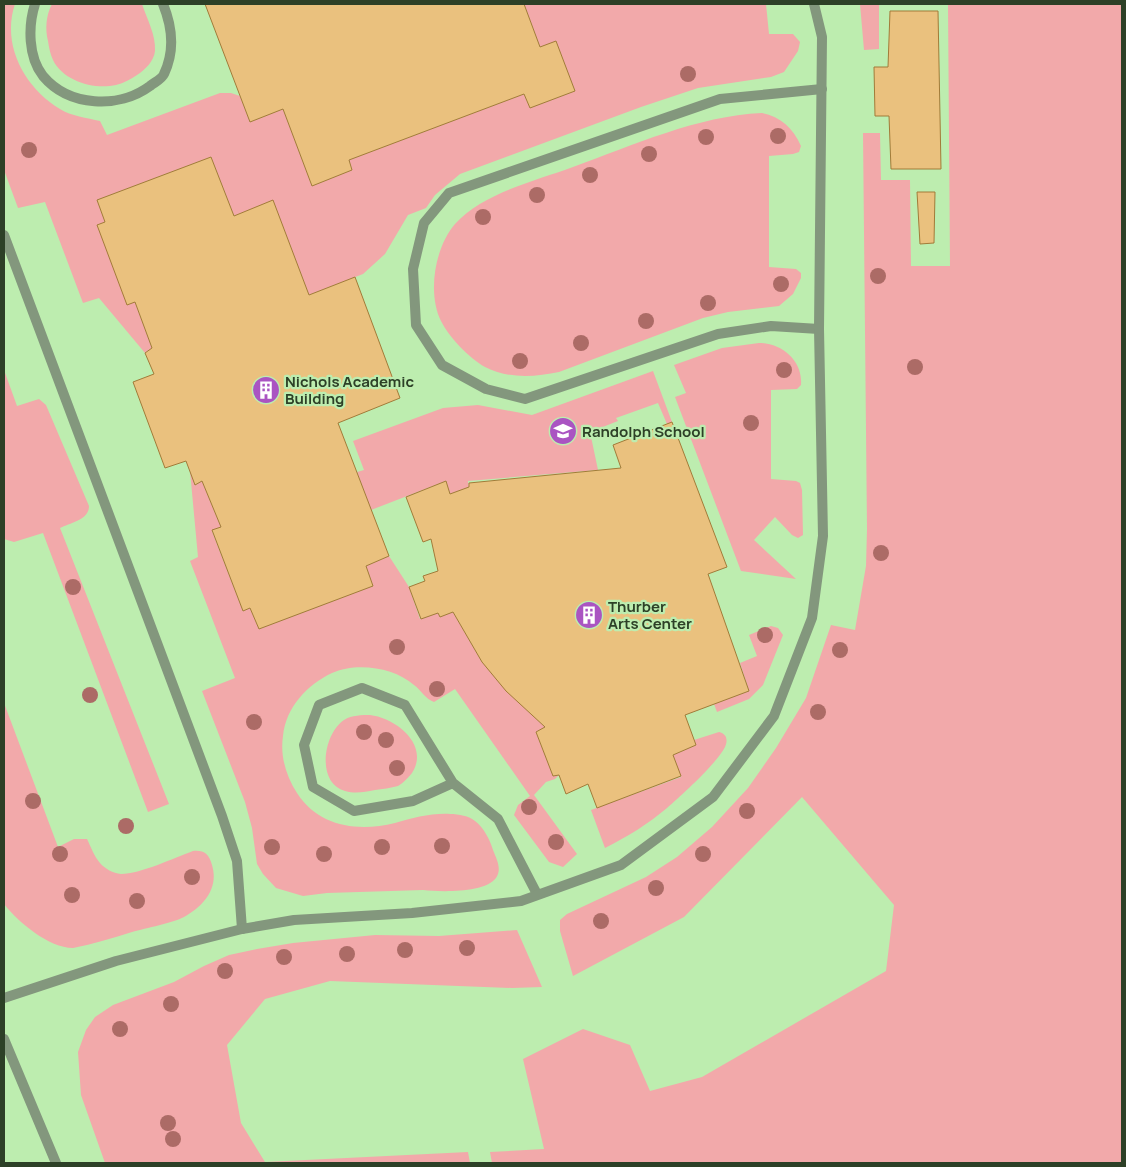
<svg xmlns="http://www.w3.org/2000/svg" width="1126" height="1167" font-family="Manrope,sans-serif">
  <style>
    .green { fill: #f2a9aa }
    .building { fill: #eac17e; stroke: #a27b39 }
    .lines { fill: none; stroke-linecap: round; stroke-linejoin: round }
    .service { stroke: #83977d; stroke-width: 10 }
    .tertiary { stroke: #83977d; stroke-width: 10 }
    .tree { fill: #ac6b66 }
    .labels { text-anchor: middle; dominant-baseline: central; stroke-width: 4.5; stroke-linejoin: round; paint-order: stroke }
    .poi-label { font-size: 15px; font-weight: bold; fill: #2d4027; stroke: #bdedaf; text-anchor: start }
  </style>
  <rect width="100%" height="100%" fill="#bdedaf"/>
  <g class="green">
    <path d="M4,4H15C1,45 25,88 60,109C71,116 87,118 100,121L107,135L220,93H231L240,96L250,122L283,109L312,186L352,170L349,160L524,94L530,108L575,91L556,42L540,47L524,4H766L769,34H793L800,42L798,51L784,72L771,77L698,88L641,107L460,174L435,195L426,208L408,215L385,254L363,274L309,295L273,201L234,216L211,157L97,200L105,222L98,225L135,302L152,348L145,353L99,298L83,303L45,202L18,208L4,170Z"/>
    <path d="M52,4H142C147,19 156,35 155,51C154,61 145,70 137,75C131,79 124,83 116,85C94,90 63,81 53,60C50,54 49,47 48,41C45,29 46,15 52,4Z"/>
    <polygon points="860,4 879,4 879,49 864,50"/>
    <polygon points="948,4 1122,4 1122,1163 492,1163 490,1152 544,1149 523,1059 583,1029 630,1045 650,1091 702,1077 886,971 894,905 802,797 684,917 573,976 560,931 560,920 567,914 646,877 677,857 712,827 748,788 776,748 806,698 831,625 855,630 866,566 867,529 863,133 880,133 881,180 910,180 911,266 950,266"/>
    <path d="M762,113C781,117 793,128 801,146L799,152L793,154L769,156V267L796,269L801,273V278L793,294L779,306L728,312L703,318L559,372C535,377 508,379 485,367C469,358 449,337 441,321C427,293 435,247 455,224C483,193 535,181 573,167C634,145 697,116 762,113Z"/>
    <path d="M759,343C782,343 803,361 801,385L797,389L771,390V479L796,481L800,483L802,490L803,535L798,538L792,535L775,517L754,540L796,579L741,571L675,397L686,393L674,365L722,348Z"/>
    <path d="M4,370L17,406L39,399L46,405L89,506C89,520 70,523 60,528L169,804L148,812L43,533L14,542L4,539Z"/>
    <polygon points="653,371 672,422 667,424 658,403 616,418 618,421 590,432 598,470 468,481 469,487 450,494 446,481 371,510 357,472 364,470 353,441 443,408 478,405 532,415"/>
    <path d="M190,471L195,485L202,481L221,527L212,531L243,611L250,608L259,629L373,586L366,566L389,556L409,587L420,619L438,613L440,617L453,612L482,662L545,727L536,732L553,776L559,775L555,779L546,782L534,795L577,854L563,867L549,862L514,815L518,805L530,796L455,689L434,702C425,699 421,690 414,685C394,667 356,662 332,673C307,685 286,707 283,736C280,756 286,776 297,793C319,827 358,832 395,823C413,818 431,813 450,814C459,814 469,816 475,821C484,828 490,840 493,850C497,860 502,869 496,878C485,893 441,892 423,890L327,893L303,896L276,888L263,874L257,864L252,828L245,802L202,691L235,678L190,561L198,557Z"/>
    <polygon points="771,626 778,628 783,635 763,685 749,699 717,712 714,704 749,691 740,663 757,656 749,635"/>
    <path d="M4,703L58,847L74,839H87C91,847 94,856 100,863C105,869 113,873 121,874C140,874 174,858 193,851C204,850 209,854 212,865C219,888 204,906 184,917C173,923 146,928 132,932C113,938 93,944 73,948C49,948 18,922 4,904Z"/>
    <path d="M370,715C396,718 430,745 412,773C408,778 403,783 398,786C391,788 382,789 375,790C364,792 356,794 345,791C316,783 323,734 344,720C352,715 362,715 370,715Z"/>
    <path d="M719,732C727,734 728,740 725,747C717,763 682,795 667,808C648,824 627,837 605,848L591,810L681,777L673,755L696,745L694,740Z"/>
    <polygon points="517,930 542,987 512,988 330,981 265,999 227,1045 241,1123 265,1162 468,1152 470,1163 105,1163 81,1095 78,1052 86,1030 95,1017 113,1005 174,982 204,966 229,955 257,949 293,943 375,935 439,936"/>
  </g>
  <g class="building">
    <polygon points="205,4 524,4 540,47 556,41 575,91 530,108 524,94 349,160 352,170 312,186 283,109 250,122"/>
    <polygon points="890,11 938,11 941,169 891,169 889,116 875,116 874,67 888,67"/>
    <polygon points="211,157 234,216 273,200 309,295 355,277 400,398 338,423 389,556 366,566 373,586 259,629 250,608 243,611 212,530 221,527 202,481 195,485 186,461 165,468 133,382 154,374 145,353 152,348 135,302 127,305 97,225 105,222 97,200"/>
    <polygon points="917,192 935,192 934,243 920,244"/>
    <polygon points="672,422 727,567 708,574 749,691 685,715 696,745 673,755 681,776 597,808 588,784 566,794 559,775 553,776 536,732 545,727 506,691 482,662 453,612 440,617 438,613 421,619 409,587 425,581 423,576 438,571 431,539 423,542 406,497 446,481 450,494 469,487 469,483 621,468 613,445"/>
  </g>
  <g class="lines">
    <g class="service">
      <path d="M35,4C28,26 28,57 43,76C69,107 119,109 150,86C155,82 162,79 164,74C175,51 172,26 163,4"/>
      <polyline points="4,235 222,816 237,861 242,929"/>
      <polyline points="819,329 771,326 718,334 525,399 486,389 442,365 416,325 413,269 424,223 449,193 720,99 822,89"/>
      <polyline points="453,783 413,801 354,811 313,787 304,745 319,705 362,688 405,705 453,783 498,819 537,894"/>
      <polyline points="4,998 116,961 242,929 294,920 412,913 521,901 621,865 713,797 774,716 812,618 823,536 819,329 822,37 814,4"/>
    </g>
    <polyline class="tertiary" points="4,1039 56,1163"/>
  </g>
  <g class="tree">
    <circle cx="688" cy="74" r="8"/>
    <circle cx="778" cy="136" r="8"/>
    <circle cx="706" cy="137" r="8"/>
    <circle cx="29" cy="150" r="8"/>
    <circle cx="649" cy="154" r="8"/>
    <circle cx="590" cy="175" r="8"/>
    <circle cx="537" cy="195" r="8"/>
    <circle cx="483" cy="217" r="8"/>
    <circle cx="878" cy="276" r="8"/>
    <circle cx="781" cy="284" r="8"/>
    <circle cx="708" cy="303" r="8"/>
    <circle cx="646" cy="321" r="8"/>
    <circle cx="581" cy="343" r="8"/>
    <circle cx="520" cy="361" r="8"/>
    <circle cx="915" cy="367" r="8"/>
    <circle cx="784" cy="370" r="8"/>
    <circle cx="751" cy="423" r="8"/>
    <circle cx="881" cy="553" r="8"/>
    <circle cx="73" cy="587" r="8"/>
    <circle cx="765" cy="635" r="8"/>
    <circle cx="397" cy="647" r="8"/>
    <circle cx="840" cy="650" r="8"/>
    <circle cx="437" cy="689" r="8"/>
    <circle cx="90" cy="695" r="8"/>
    <circle cx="818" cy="712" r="8"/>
    <circle cx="254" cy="722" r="8"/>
    <circle cx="364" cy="732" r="8"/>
    <circle cx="386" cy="740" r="8"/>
    <circle cx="397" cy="768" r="8"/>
    <circle cx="33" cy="801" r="8"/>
    <circle cx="529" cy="807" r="8"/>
    <circle cx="747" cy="811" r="8"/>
    <circle cx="126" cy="826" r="8"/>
    <circle cx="556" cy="842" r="8"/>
    <circle cx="442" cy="846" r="8"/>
    <circle cx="272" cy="847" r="8"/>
    <circle cx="382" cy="847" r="8"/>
    <circle cx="60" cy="854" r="8"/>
    <circle cx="324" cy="854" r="8"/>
    <circle cx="703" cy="854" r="8"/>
    <circle cx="192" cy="877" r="8"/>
    <circle cx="656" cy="888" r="8"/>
    <circle cx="72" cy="895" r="8"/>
    <circle cx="137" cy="901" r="8"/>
    <circle cx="601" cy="921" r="8"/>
    <circle cx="467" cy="948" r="8"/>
    <circle cx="405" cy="950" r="8"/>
    <circle cx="347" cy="954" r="8"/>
    <circle cx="284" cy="957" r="8"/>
    <circle cx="225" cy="971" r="8"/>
    <circle cx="171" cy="1004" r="8"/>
    <circle cx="120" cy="1029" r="8"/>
    <circle cx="168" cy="1123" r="8"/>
    <circle cx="173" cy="1139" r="8"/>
  </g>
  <defs>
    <g id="building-disc" transform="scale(1.4375)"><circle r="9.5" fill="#aa54c2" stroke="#bdedaf"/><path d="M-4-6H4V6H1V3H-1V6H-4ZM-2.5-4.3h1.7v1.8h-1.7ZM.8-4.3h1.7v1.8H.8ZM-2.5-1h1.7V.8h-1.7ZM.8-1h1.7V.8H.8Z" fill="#fff"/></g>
    <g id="school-disc" transform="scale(1.4375)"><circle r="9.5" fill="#aa54c2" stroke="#bdedaf"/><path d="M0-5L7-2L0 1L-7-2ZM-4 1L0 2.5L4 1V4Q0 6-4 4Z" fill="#fff"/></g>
  </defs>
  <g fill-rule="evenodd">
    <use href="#building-disc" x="266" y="390"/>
    <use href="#school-disc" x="563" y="431"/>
    <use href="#building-disc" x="589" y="615"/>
  </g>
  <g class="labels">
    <g class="poi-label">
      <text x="285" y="381">Nichols Academic<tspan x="285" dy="17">Building</tspan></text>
      <text x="582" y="431">Randolph School</text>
      <text x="608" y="606">Thurber<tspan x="608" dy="17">Arts Center</tspan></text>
    </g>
  </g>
  <rect width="1126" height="1167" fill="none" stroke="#2d4027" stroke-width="10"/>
</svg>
